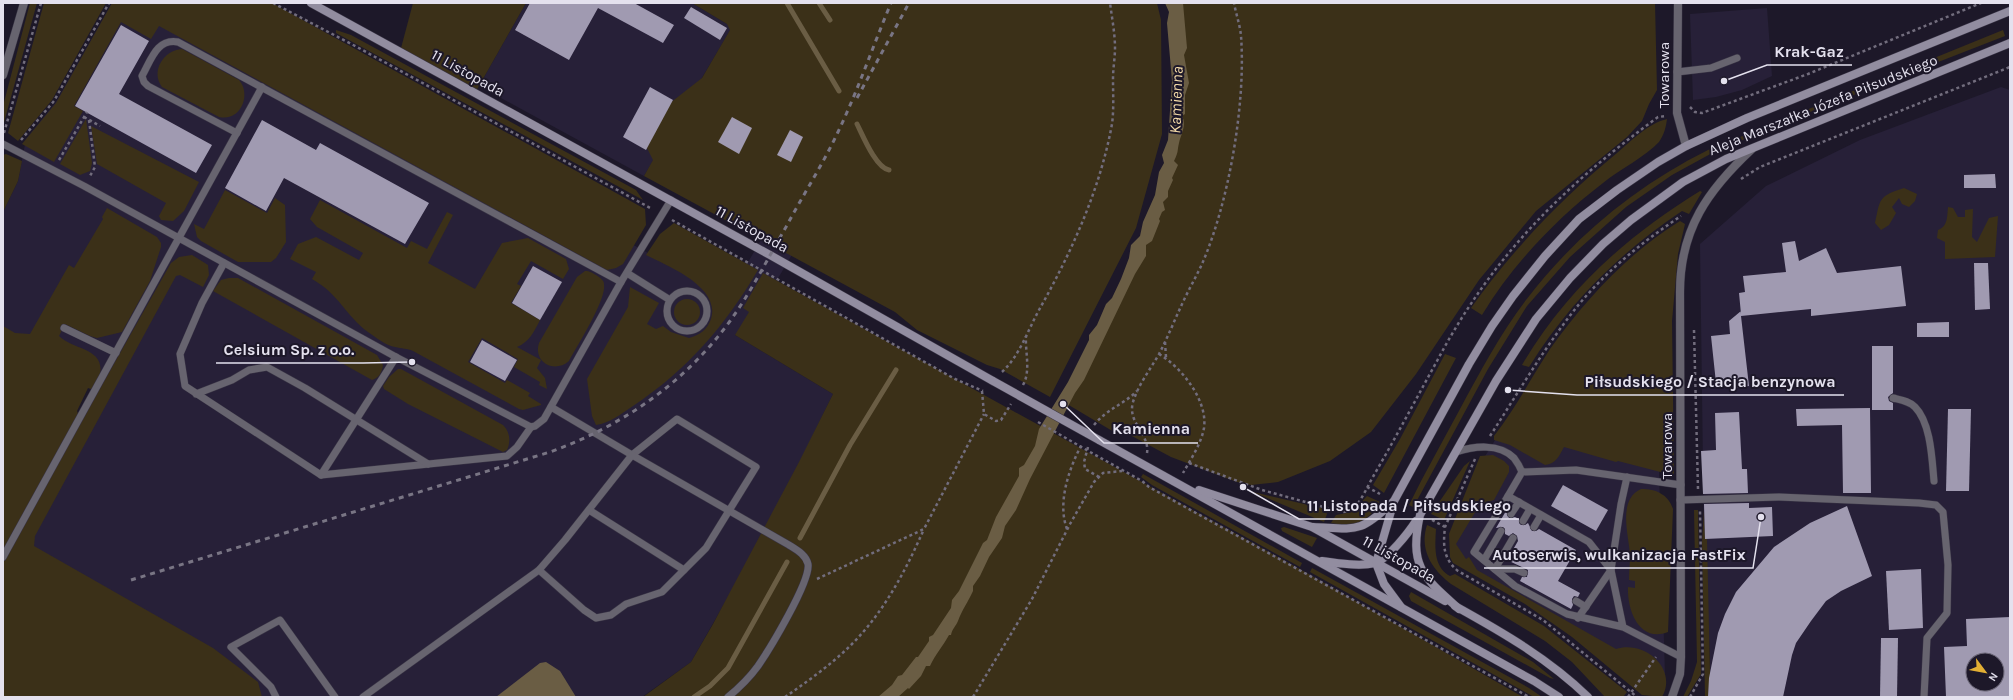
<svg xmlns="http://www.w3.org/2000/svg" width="2013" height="700" font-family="Karla,sans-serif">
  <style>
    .built { fill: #272038; fill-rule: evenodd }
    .green { fill: #3b3018 }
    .water { fill: #6a5d44 }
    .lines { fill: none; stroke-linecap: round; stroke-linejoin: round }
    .stream { stroke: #6a5d44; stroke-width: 5 }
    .building { fill: #a09ab1; fill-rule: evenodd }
    .lane-casing { stroke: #393445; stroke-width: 8 }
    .street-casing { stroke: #393445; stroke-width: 9 }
    .secondary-casing { stroke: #393445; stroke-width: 9 }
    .path { stroke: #726d7d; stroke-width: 2.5; stroke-dasharray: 3 3; stroke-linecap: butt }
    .lane { stroke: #67646f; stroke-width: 7 }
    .street { stroke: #67646f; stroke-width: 8 }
    .secondary { stroke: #928da0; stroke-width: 8 }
    .rail { stroke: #797584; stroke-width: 3; stroke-dasharray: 5 5; stroke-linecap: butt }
    .secondary-bridge-casing { stroke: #393445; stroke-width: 9; stroke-linecap: butt }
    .path-bridge { stroke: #726d7d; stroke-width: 2.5; stroke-dasharray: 3 3; stroke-linecap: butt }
    .secondary-bridge { stroke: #928da0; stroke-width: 8 }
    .labels { text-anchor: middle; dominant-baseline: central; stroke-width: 4; stroke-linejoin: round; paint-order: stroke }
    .street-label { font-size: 15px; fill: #e4e1ee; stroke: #1d1829 }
    .water-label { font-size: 16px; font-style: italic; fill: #f5dba8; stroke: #1d1829 }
    .leader { fill: none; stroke: #e4e1ee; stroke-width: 1.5 }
    .callout-dot { fill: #e4e1ee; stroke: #1d1829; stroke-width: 1.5 }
    .callout-label { font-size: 16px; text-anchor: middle; font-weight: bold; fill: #e4e1ee; stroke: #1d1829; stroke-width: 4; stroke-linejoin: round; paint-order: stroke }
  </style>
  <rect width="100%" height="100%" fill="#1d1829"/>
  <g class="built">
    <polygon points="112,3 193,3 728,297 770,224 800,241 757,314 735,335 833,394 769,525 691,662 642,697 113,697 24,555 41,481 91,389 3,339 3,212 18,181 26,139 56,102"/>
    <polygon points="526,3 692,3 732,27 644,176 479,86"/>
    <polygon points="1767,8 1772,76 1742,90 1716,97 1693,100 1690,14"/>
    <path d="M2001,87L2010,90V697H1707L1710,676V658L1704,541L1700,244L1766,186L1860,140ZM1973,660H1997V684H1973Z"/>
    <polygon points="1508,419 1659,471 1665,675 1651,693 1548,611 1468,566 1454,543 1484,458"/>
  </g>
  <g class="green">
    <polygon points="30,3 37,3 3,126 3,106"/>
    <polygon points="44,3 106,3 52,100 18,141 8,133"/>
    <polygon points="112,3 272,3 645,209 646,225 626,259 623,264 616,268 607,270 159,26 151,39 121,22 74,106 83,111 54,162 22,144 56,103"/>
    <polygon points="413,3 526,3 475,93 400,52"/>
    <polygon points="692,3 1157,3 1161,20 1162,134 1136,228 1050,397 1000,369 987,365 917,330 895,312 644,176 653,160 647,148 665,107 702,78 730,30 727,24"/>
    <polygon points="1179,3 1655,3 1657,90 1649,104 1642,121 1627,137 1536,211 1479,280 1416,374 1371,432 1330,461 1278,482 1251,485 1237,482 1171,457 1130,435 1119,422 1114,432 1067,404 1172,169"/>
    <polygon points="336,30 351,35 636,190 643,200 336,33"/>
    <path d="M2003,30L2005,36L1815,110L1714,152L1672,175L1626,207L1570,257L1527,306L1488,369L1414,506L1413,507L1409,505C1425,472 1443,441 1460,409C1480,372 1500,334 1526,300C1575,236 1636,186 1708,150Z"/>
    <path d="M182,49L239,80C252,95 240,122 219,117L162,87C150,71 164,50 182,49Z"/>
    <polygon points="86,119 92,163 90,171 80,175 60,164"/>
    <path d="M1667,119C1666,127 1664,135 1659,142C1646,156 1619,170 1603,183C1556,219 1513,264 1482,315L1471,308C1513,249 1561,199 1617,153C1631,141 1649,123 1667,119Z"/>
    <polygon points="91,126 199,182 184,211 173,221 161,220 159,216 166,203 97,164"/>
    <polygon points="6,154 22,161 18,181 3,212 3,155"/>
    <path d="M1904,188L1917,194L1915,201L1909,207L1902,204L1899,198L1892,207L1896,213L1889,225L1881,230L1875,223C1880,198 1879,196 1904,188Z"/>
    <polygon points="225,190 267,213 275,198 285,205 286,242 276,258 271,262 238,262 201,241 197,237 194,224 204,229"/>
    <path d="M1700,191L1702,192L1689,214L1682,211C1619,253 1569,303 1529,367L1522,365C1566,290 1626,237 1700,191Z"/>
    <path d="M320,200L407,248L411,241L427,249L447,212L453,215L428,263L475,289L502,243L528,238L566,259L569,269L563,279L531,261L517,284L521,286L511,303L540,320C534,332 529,342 517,347L541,360L537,368L545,378L547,389L539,385L540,382L514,367L518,359L482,338L468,362L505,383L507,380L530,393L528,396L541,404V405L523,410L519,409L413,351C407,348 402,349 395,347C387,346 375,337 368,332C346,316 339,294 312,279L316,272L290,259L298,244L316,237L359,260L363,253L317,227L310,219Z"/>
    <path d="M1948,207L1953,208L1958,217H1965V210L1973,209L1972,237L1977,242L1989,218L1998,216L1995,257L1945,259V242L1937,238L1938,230C1948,226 1947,217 1948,207Z"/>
    <path d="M107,208L157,237L161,243V247L150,281L122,332L97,338L90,336L65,324L59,336C73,350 105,348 100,374C99,381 96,385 91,389L88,388L77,411L81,422L171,263L179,257L192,255L208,265L209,275L203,287L180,275L176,276L35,536L34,546L213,648L258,682L262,697H3V326L15,333L30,334L69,265L74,268L103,219L102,217Z"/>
    <path d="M1680,221L1685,224L1678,254L1672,321L1674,474L1672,475L1618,461L1616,462L1564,447C1559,456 1556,464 1545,465L1510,445L1494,440V436C1515,409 1531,378 1550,349C1585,300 1628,253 1680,221Z"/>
    <path d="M674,223L758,270C725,326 687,370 633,406C621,414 610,423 596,425L592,416L587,379L628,307L630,287L659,303L647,324L656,329L663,326L671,332L689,338C700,335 707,330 711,319C721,287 668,266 646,255L660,234Z"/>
    <path d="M585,271C590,271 592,273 596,275C600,278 604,280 604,284C607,299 577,346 569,361C554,374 533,362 539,343L577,277Z"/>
    <polygon points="763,273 1305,572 1523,697 643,697 691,662 713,624 799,462 833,394 735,335 749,312 743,308"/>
    <path d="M229,278H238L377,355L383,365C382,372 379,378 372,380L213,291L221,280Z"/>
    <circle cx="687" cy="312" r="13"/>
    <polygon points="1445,354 1456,358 1384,493 1373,485 1400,439"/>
    <path d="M398,369H401L503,425C510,432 511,441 507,450L503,452L408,404L384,389L383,386L389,377Z"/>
    <path d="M1493,455L1504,461L1509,466V472L1494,500L1480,504L1456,544L1466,559L1469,557L1477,570L1616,649C1645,640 1678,669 1662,697L1642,695L1572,637L1525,604L1453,563L1450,557L1449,534L1480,456Z"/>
    <polygon points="1470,461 1444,520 1431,514 1464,466"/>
    <polygon points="1143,474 1302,563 1300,567 1152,485 1141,477"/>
    <path d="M1641,489C1656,489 1668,494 1673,509L1668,632C1639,643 1627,610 1628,587L1635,588V581L1629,580C1629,572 1630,563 1630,555C1629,535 1617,500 1641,489Z"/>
    <polygon points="1253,492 1321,508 1325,510 1327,514 1324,522"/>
    <path d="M1367,496L1380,502C1368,522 1354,528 1331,523L1336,515L1352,512Z"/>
    <polygon points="1694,510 1698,510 1701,674 1687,697 1683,697 1691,681 1697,662"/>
    <polygon points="1704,510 1705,539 1707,539 1710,673 1708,697 1705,697 1702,542"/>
    <path d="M1427,525L1436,529C1435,546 1433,567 1450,576L1455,574L1544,626L1627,692L1623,697H1605L1572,662L1545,641L1451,584C1432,569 1419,550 1427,525Z"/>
    <polygon points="1284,527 1317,538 1312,547 1282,531 1281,528"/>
    <polygon points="1312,568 1529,688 1542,697 1534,697 1310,572"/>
    <polygon points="1411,592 1533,662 1554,679 1550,678 1411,601 1409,596"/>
  </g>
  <g class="water">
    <path d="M1165,3H1183L1187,48L1184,55L1189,83L1185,95V114L1182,116C1187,125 1181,134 1179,143C1177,151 1179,151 1174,161L1178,165L1172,178L1173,180L1168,191V197L1163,202L1165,210L1162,212L1159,219L1160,221L1152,241L1146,245V256L1135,274L1084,380L1075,393L1030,479L1016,510L1005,526L1002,538L989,557L980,576L973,586V591C968,602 962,610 958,621C956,626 952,629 951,635H949C943,646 935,655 930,666H926L921,676L909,689L908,688L898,697H878L892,685L898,676L902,675L916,657H918L929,641V637L933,635L951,608L952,600L959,591L983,543L987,540L996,517L1019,476V468L1024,465L1035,446L1039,429L1068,382L1089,340V335L1097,325L1106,304L1112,298L1121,279L1129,258L1131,245L1140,236L1143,222L1155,195L1159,172L1164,163L1162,155L1168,140L1172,81L1167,23L1169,12Z"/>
    <polygon points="546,662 560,671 576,697 496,697 540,663"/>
  </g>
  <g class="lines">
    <g class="stream">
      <polyline points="787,3 839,91"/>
      <polyline points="819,3 830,20"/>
      <path d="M857,124C863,136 876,168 889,170"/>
      <polyline points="800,538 850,445 896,370"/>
      <polyline points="694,697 710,686 728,668 787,562"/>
    </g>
  </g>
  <g class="building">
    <polygon points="530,3 634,3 674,25 663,43 598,8 569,60 515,30"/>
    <polygon points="691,7 727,28 720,40 684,18"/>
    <polygon points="121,25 149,41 119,94 212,145 196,173 75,106"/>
    <polygon points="650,87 673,100 646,150 623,137"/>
    <polygon points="732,117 752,128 739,154 718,142"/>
    <polygon points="262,120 316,150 320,143 429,203 405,244 284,178 266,211 225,188"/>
    <polygon points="790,130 803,137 791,162 777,155"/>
    <polygon points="1995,174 1996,188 1964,188 1964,175"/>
    <polygon points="1795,241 1799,261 1826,248 1837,273 1901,266 1906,306 1811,316 1811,309 1741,316 1749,386 1735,388 1735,381 1716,383 1711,336 1730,334 1729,321 1741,311 1741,314 1739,293 1745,292 1743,276 1786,272 1782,243"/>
    <polygon points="1974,263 1988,263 1990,309 1975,310"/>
    <polygon points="533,266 562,282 540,320 512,303"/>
    <polygon points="1949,322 1949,337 1917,337 1917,323"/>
    <polygon points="482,340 517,360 505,381 470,362"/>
    <polygon points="1872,346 1893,346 1893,393 1888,397 1889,401 1893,403 1893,410 1872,410"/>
    <polygon points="1870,408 1871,493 1843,493 1842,425 1797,426 1796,409"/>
    <polygon points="1948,409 1971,409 1969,491 1946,491"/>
    <polygon points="1739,412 1742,469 1747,469 1748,493 1703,494 1701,451 1716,450 1715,413"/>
    <polygon points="1563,485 1608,510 1596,531 1551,506"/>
    <polygon points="1749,503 1749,508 1772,507 1773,536 1705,539 1704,504"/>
    <polygon points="1847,506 1872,576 1841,591 1826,601 1811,621 1796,643 1792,655 1783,697 1708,697 1709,678 1718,633 1725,614 1736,592 1774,547 1810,523"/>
    <polygon points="1506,511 1509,518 1515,517 1519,519 1519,523 1521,525 1525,525 1528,523 1532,531 1536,531 1539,529 1576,550 1558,581 1580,593 1578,597 1574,596 1572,599 1573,605 1571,609 1520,581 1522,577 1527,577 1528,570 1507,560 1518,541 1517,536 1513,533 1509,536 1505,534 1505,529 1503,527 1496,528"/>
    <polygon points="1921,569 1923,628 1889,630 1886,571"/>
    <path d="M2010,617V697H1946L1944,647L1967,646L1966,619ZM1973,660H1997V684H1973Z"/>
    <polygon points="1881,638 1898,638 1897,697 1880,697"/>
  </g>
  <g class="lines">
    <g class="lane-casing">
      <g id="lane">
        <polyline points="1677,72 1711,68 1737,58"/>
        <path d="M237,133L148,86L144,82L142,76C151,60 157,38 178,42L621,282"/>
        <polyline points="3,144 84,186 396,357 531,427 535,426 544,419 621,282 671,200"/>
        <polyline points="224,263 202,303 180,354 185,386 321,475 507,456 517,447 531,427"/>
        <polyline points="627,273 670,300"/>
        <circle cx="687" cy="311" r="20"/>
        <polyline points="64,328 116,353"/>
        <polyline points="196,394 232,380 249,370 267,367 305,388 428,464"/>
        <path d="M1893,398C1901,400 1909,401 1915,407C1931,423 1932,460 1934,481"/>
        <path d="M1456,452C1474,446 1499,443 1514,458C1517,462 1520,467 1522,472"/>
        <polyline points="321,475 396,357"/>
        <polyline points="1508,496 1522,472 1576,470 1681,485"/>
        <polyline points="1680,500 1779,497 1919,503 1936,505 1943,512 1948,565 1947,613 1927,638 1924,697"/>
        <polyline points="589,510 684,570"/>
        <polyline points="1511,514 1519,502"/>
        <polyline points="1523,521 1530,509"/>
        <polyline points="1534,527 1541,515"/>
        <polyline points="3,557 262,87"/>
        <polyline points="1484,560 1501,531"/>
        <polyline points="1495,569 1513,538"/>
        <polyline points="1495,569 1515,569 1524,573"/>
        <polyline points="539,570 584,610 596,618 611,615 626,604 662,592 706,548 756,467 677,419 632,455 551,407"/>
        <polyline points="1576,601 1586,607"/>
        <polyline points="1578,618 1611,570 1621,504 1627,477"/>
        <polyline points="1623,627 1611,570 1589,542 1508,496 1474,552 1515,586 1567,614 1623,627 1681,657"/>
        <polyline points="276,697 271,687 231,647 280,620 335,697"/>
        <path d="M363,697L539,570L565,540L632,455L789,545C797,550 806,555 808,564C811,581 769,650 758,666C750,677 739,688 728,697"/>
      </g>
    </g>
    <g class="street-casing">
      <g id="street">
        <polyline points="1678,3 1677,113 1686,146"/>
        <polyline points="3,75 24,3"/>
        <path d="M1672,697L1680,674L1681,657L1680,292C1680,229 1708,190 1752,149"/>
      </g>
    </g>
    <g class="secondary-casing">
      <g id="secondary">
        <polyline points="311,3 770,255 993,381"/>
        <polyline points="1099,440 1534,681 1559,697"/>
        <polyline points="1199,490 1312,527 1445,601"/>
        <path d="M1313,527C1357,529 1359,534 1393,502"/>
        <path d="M1322,561C1339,563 1359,567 1375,563C1388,559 1409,532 1416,521"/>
        <path d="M1455,606C1502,632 1549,659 1588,697"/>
        <polyline points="1401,607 1384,584 1376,563 1394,501 1469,364 1492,326 1513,296 1545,256 1579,219 1617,190 1658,162 1686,146 1747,118 2010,11"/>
        <path d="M1459,609C1422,576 1409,566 1420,515L1496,381L1536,319L1570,278L1603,244L1631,220L1683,182L1726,159L2010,43"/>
      </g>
    </g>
    <g class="path">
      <polyline points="273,3 357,47 652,209"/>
      <polyline points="1690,107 1695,112 1702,113 1808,74 1981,3"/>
      <polyline points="84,117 100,126"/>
      <polyline points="89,120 95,167 90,176"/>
      <polyline points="4,133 41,3"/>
      <polyline points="21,140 54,101 109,3"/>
      <polyline points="59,160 87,112"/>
      <polyline points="1741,179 1760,167 2010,67"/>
      <polyline points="672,220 955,379 983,391"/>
      <polyline points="1694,330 1698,489"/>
      <polyline points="1165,342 1166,357"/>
      <path d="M1159,354C1181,367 1208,400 1204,428C1201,444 1191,459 1183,473"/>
      <path d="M1002,372C1020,355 1027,332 1039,310C1071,253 1100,190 1112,124C1114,109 1113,94 1113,79C1113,68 1115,58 1115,48C1115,34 1112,18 1110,3"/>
      <path d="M1023,385C1031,371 1025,352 1026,336"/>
      <polyline points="982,391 984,414 996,421 1001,420 1011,404"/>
      <path d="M1094,425C1108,408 1123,405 1137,391"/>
      <path d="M1490,436C1518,393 1544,348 1576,308C1605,272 1642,242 1681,216"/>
      <polyline points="1088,447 1084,462 1085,469 1099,477"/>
      <polyline points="1090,452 1142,481 1149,487 1529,697"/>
      <path d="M1147,453C1150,434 1127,423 1133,402C1138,385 1150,370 1159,354C1168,337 1175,319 1183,302C1189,289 1196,277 1202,264C1229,202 1246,103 1241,36C1240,25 1236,14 1234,3"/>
      <path d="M1475,459L1445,527C1443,545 1443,559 1458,571L1543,620L1637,697"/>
      <path d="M1189,463L1262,490L1342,512C1347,512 1350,511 1354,508C1362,500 1368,485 1374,475C1396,437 1416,399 1437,361C1493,255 1563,187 1658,117L1666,116"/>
      <polyline points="1367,487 1380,494"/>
      <polyline points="1432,520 1445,527"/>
      <path d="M1067,529C1057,503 1069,468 1082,444"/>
      <polyline points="817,579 924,529 984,414"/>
      <path d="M785,697C808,681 832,664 852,644C884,612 906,570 924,529"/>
      <polyline points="973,697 1032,599 1070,524 1094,482 1103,473 1122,471"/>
      <polyline points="1628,697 1656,657"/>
      <polyline points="1690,697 1703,674 1700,511"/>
    </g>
    <use href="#lane" class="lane"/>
    <use href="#street" class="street"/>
    <use href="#secondary" class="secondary"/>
    <g class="rail">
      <polyline points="857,98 909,3"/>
      <path d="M131,580L550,452C622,426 685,383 730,321C751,292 768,258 786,227C803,195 823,164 838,132C858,90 873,46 891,3"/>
    </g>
    <g class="secondary-bridge-casing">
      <polyline id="secondary-bridge" points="993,381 1099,440"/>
    </g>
    <polyline class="path-bridge" points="1038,422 1090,452"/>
    <use href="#secondary-bridge" class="secondary-bridge"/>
  </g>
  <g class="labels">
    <g class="street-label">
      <text transform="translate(468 73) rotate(29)">11 Listopada</text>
      <text transform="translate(1664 75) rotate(-90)">Towarowa</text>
      <text transform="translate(1823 105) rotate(-22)">Aleja Marszałka Józefa Piłsudskiego</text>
      <text transform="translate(752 229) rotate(29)">11 Listopada</text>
      <text transform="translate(1667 446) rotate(-90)">Towarowa</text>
      <text transform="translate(1399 559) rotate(29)">11 Listopada</text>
    </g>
    <g class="water-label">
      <text transform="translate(1176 100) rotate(-88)">Kamienna</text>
    </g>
  </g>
  <path class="leader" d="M1724 81L1767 65H1852M412 362L363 363H216M1508 390L1577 395H1844M1063 404L1104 443H1198M1243 487L1299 519H1519M1761 517L1753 568H1484"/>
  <g class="callout-dot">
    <circle cx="1724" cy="81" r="4"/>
    <circle cx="412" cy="362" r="4"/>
    <circle cx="1508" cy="390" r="4"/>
    <circle cx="1063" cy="404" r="4"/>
    <circle cx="1243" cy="487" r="4"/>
    <circle cx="1761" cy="517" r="4"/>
  </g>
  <g class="callout-label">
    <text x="1809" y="57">Krak-Gaz</text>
    <text x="289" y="355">Celsium Sp. z o.o.</text>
    <text x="1710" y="387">Piłsudskiego / Stacja benzynowa</text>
    <text x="1151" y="434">Kamienna</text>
    <text x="1409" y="511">11 Listopada / Piłsudskiego</text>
    <text x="1619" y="560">Autoserwis, wulkanizacja FastFix</text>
  </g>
  <rect width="2013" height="700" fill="none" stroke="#e4e1ee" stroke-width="8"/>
  <g transform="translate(1985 672) rotate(122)"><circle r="19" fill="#1d1829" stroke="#6d6878"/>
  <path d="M0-3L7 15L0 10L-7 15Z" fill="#e2af34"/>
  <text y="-6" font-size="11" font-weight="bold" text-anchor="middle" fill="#e4e1ee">N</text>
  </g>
</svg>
